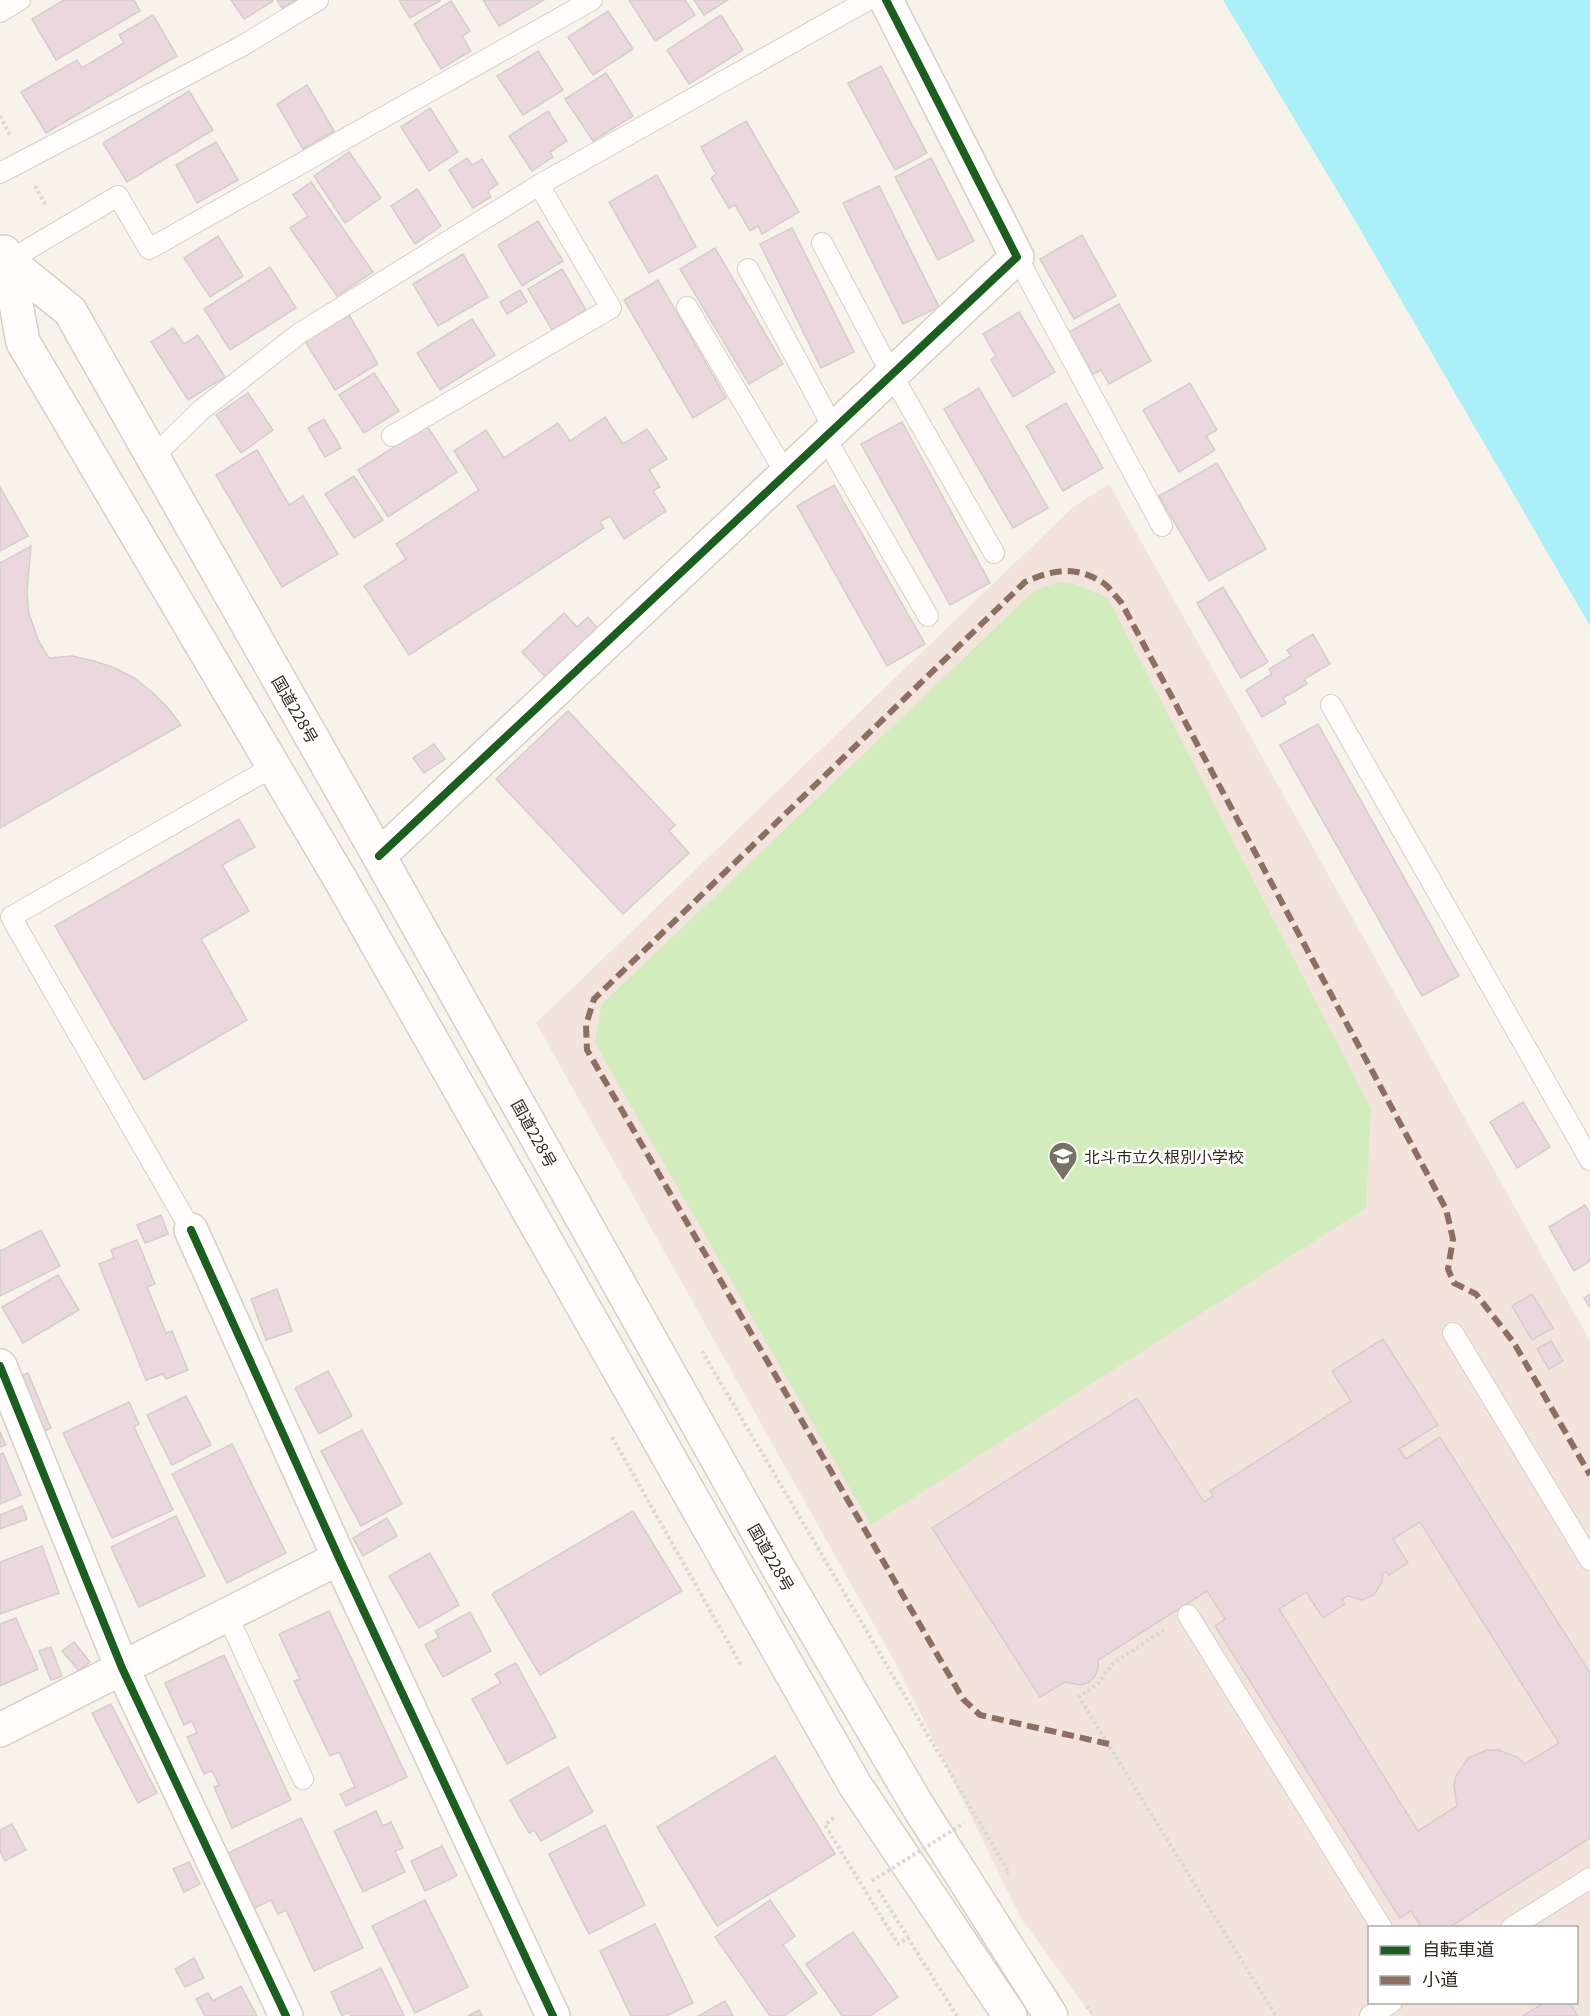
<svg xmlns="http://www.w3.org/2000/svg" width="1590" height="2016" font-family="Georgia,'Noto Sans JP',serif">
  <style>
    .education { fill: #f2e4dd; fill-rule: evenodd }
    .green { fill: #d3ecbd }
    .water { fill: #abeff9 }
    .building { fill: #ebd8de; stroke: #d5cdcc; stroke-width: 1.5; fill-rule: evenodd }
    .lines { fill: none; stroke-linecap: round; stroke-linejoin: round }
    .lane-casing { stroke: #d5d0c7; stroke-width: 22 }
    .street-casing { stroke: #d5d0c7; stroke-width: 36 }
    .highway-casing { stroke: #d5d0c7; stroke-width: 36 }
    .path { stroke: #d9d8d5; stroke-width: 4; stroke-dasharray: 3 3; stroke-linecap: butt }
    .lane { stroke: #fefdfc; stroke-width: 20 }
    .street { stroke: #fefdfc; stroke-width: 33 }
    .highway { stroke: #fefdfc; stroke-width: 33 }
    .path-bridge { stroke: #d9d8d5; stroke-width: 4; stroke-dasharray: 3 3; stroke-linecap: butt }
    .quiet { stroke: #8d6e63; stroke-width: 6; stroke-dasharray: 12 6; stroke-linecap: butt }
    .cycleway-casing { stroke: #fff; stroke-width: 11 }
    .cycleway { stroke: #1b5e20; stroke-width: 8 }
    .labels { text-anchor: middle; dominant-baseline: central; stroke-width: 5; stroke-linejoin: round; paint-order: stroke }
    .street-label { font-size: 16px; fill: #312b20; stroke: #fff }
    .poi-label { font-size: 16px; fill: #312b20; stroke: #fff; text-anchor: start }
  </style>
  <rect width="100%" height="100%" fill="#f8f3ea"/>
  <path class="education" d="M1109,484L1590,1341V2016H1092L1021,1918L897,1666L536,1023L1073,507ZM1370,1928H1576V2002H1370Z"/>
  <polygon class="green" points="1058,582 1075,584 1108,598 1371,1109 1366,1208 871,1525 595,1043 601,1005 1034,591"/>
  <polygon class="water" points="1223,0 1590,0 1590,626 1350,212"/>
  <g class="building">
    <polygon points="64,0 134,0 140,11 56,60 32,19"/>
    <polygon points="231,0 272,0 273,1 244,19"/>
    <polygon points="277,0 296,0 282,8"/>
    <polygon points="399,0 440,0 440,1 410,18"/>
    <polygon points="483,0 544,0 499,26"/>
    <polygon points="629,0 685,0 695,15 655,41"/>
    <polygon points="694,0 728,0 704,15"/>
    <polygon points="451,1 470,31 462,36 471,51 441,69 414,24"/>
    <polygon points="608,11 633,49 593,75 568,37"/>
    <polygon points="153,15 177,56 46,133 21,92 77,60 82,68 124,43 119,35"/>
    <polygon points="721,15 743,50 689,84 667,50"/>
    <polygon points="538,51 563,90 523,115 497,76"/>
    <polygon points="881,66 927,153 895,170 848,83"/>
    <polygon points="606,73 633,116 593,141 565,99"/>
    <polygon points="307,85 334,131 303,149 277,104"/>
    <polygon points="189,91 213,130 127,182 103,143"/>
    <polygon points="430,108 458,152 429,171 401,127"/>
    <polygon points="548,111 567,141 550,152 553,157 532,171 509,136"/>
    <polygon points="746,121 799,212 762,234 758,226 750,231 735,205 729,208 711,178 716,174 701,147"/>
    <polygon points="216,142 238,180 197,203 176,165"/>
    <polygon points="349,152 381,198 345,223 314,176"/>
    <polygon points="467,158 472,165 482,159 498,184 488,191 491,197 473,208 449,170"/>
    <polygon points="931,158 974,241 938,260 895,177"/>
    <polygon points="657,175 696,247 649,273 609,202"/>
    <polygon points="311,182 373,272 337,296 290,228 308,216 293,195"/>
    <polygon points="879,186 939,307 903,324 843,203"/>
    <polygon points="417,189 441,226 415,244 391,206"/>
    <polygon points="538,221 563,261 522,286 498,245"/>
    <polygon points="792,228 854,352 821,368 760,244"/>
    <polygon points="1082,235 1116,296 1074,319 1040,259"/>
    <polygon points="218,236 243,276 210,297 184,258"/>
    <polygon points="715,248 783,364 749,384 680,269"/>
    <polygon points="463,254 488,297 438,326 413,284"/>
    <polygon points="270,267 296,308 230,350 204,309"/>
    <polygon points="562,269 586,310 552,330 528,289"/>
    <polygon points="658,280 726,398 693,418 624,300"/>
    <polygon points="520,290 527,302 507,314 500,302"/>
    <polygon points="1119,304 1151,361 1109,384 1101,370 1093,374 1069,332"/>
    <polygon points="1019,312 1055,372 1013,397 991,360 996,356 983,334"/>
    <polygon points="349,315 378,364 335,390 305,341"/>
    <polygon points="472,319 495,355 440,390 417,353"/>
    <polygon points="173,328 184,344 198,335 225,377 188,400 151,342"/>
    <polygon points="374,373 399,411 364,433 339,395"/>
    <polygon points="1190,383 1217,430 1206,436 1215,450 1179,472 1143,410"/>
    <polygon points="979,388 1048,508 1013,528 944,409"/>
    <polygon points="248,393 273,430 241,453 216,415"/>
    <polygon points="1066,403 1103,468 1063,491 1026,426"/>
    <polygon points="605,417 623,444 647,429 667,459 649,470 660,487 653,491 666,511 624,539 610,516 600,522 604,528 409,655 364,586 406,559 396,544 479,490 454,451 486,430 504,458 558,423 570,441"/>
    <polygon points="324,419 341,448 325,457 308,428"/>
    <polygon points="902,422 990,583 950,605 861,444"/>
    <polygon points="427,426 457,472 388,517 358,470"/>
    <polygon points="257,450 289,505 303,496 338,554 282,587 216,475"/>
    <polygon points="1217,463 1266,549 1209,581 1159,496"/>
    <polygon points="354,476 383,520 354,538 325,494"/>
    <polygon points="834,485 925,644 887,666 797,506"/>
    <polygon points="0,487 28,536 0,551"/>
    <polygon points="31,546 27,592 29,614 39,642 49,658 72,656 94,661 115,668 134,678 152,692 168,708 181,725 0,828 0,563"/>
    <polygon points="1223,587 1268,662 1241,678 1197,603"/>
    <polygon points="564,613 577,627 588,617 599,630 547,679 522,652"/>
    <polygon points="1313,634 1330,664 1304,679 1307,684 1283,698 1286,703 1262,717 1246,690 1272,674 1269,669 1291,656 1287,650"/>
    <polygon points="568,711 675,825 669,831 689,853 623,914 496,779"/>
    <polygon points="1318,724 1459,976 1422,996 1280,745"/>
    <polygon points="434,744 445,759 424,773 413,758"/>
    <polygon points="239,819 255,847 222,865 249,911 201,939 247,1020 144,1080 55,926"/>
    <polygon points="1523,1102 1550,1147 1517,1168 1490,1122"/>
    <polygon points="1585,1205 1590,1214 1590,1261 1574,1271 1549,1227"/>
    <polygon points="161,1215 168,1234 145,1243 137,1225"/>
    <polygon points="41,1230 60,1266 0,1296 0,1251"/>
    <polygon points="137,1240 155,1284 147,1287 166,1333 172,1331 188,1370 166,1379 163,1374 146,1380 99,1264 114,1258 111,1250"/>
    <polygon points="58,1275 79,1310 23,1343 2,1307"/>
    <polygon points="277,1289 292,1331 266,1340 251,1299"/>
    <polygon points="1532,1294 1553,1328 1532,1340 1512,1306"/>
    <polygon points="1590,1294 1590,1308 1584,1298"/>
    <path d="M1383,1339L1438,1425L1399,1449L1406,1459L1440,1437L1590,1673V1838L1448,1928H1422L1411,1911L1400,1918L1215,1626L1225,1619L1207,1591L1098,1660V1668L1095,1676L1089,1682L1081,1685L1065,1682L1040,1697L932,1528L1137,1398L1204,1502L1213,1496L1210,1491L1351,1401L1332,1371ZM1420,1522L1559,1743L1525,1764L1517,1757L1498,1750H1487L1468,1758L1456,1776L1454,1786L1457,1806L1418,1831L1279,1609L1306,1592L1323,1618L1345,1604L1342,1599L1348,1596L1362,1600L1374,1595L1382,1582V1575L1386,1572L1389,1575L1408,1563L1393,1539Z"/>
    <polygon points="1551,1341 1563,1361 1549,1369 1537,1349"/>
    <polygon points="328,1371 352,1416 319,1434 295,1388"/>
    <polygon points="28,1373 51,1428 38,1433 15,1379"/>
    <polygon points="186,1396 211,1445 172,1465 147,1415"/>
    <polygon points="129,1402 139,1424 134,1427 173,1510 112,1538 63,1433"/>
    <polygon points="362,1430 402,1504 361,1526 321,1451"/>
    <polygon points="0,1432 6,1445 0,1447"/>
    <polygon points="232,1444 286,1553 227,1583 172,1474"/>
    <polygon points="3,1453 21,1495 0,1504 0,1454"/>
    <polygon points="22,1506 27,1519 0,1529 0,1515"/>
    <polygon points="633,1511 682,1591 540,1675 492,1594"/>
    <polygon points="176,1516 205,1576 139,1607 111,1547"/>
    <polygon points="387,1518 397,1536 363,1556 353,1538"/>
    <polygon points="42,1546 59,1593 0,1614 0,1562"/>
    <polygon points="430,1553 459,1605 419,1628 389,1576"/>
    <polygon points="329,1611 407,1777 346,1806 340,1794 355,1787 339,1752 330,1756 294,1681 300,1679 279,1634"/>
    <polygon points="470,1612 491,1651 443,1677 425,1645 439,1637 435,1631"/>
    <polygon points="16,1618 38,1669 0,1686 0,1624"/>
    <polygon points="74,1642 90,1662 79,1671 62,1651"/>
    <polygon points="51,1647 62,1676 51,1680 39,1651"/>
    <polygon points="224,1655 291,1800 232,1828 214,1787 219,1785 212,1771 204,1774 187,1737 197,1733 192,1721 184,1725 165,1683"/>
    <polygon points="516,1663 556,1737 507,1764 472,1699 501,1683 495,1674"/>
    <polygon points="111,1704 157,1793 138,1803 92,1713"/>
    <polygon points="775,1756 835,1854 717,1926 657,1827"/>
    <polygon points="568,1767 593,1812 541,1841 534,1830 529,1833 510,1800"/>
    <polygon points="376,1811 383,1826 391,1822 403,1848 395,1851 405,1872 363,1892 334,1831"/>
    <polygon points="301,1818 363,1948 314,1971 286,1910 278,1914 271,1900 251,1910 224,1855"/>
    <polygon points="12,1824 26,1850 5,1861 0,1851 0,1830"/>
    <polygon points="605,1825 645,1905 589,1934 549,1854"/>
    <polygon points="442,1846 457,1876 425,1891 411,1861"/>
    <polygon points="189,1862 200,1884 184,1892 173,1869"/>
    <polygon points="425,1900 468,1987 415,2013 372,1926"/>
    <polygon points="770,1900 795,1936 783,1945 817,1993 784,2016 770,2016 715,1937"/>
    <polygon points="655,1924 693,2003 666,2016 631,2016 600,1951"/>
    <polygon points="853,1932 898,1997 870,2016 842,2016 806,1964"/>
    <polygon points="194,1958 204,1978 185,1987 175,1969"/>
    <polygon points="381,1968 404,2016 351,2016 349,2012 342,2016 331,1992"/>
    <polygon points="241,1986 257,2016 205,2016 196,1999 208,1993 213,2001"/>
    <polygon points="725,2001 733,2016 698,2016"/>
    <polygon points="1545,2002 1569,2002 1578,2016 1523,2016"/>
    <polygon points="479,2010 482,2016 468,2016"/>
  </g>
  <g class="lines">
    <g class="lane-casing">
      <g id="lane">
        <polyline points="0,12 20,0"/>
        <polyline points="0,173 242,46 318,0"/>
        <polyline points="822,243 892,375 994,553"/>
        <polyline points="1017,257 1162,526"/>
        <polyline points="8,261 118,196 149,249 592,0"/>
        <polyline points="748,269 834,429"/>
        <polyline points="687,307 786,474"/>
        <polyline points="392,436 611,308 539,185"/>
        <polyline points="825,437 928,616"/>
        <polyline points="153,457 200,411 300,333 539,185 868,0"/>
        <polyline points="1331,705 1590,1160"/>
        <polyline points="191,1230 11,917 274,766"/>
        <polyline points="1453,1333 1590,1560"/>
        <polyline points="227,1615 303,1779"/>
        <polyline points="1188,1615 1382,1928"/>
        <polyline points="1511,1928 1590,1878"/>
        <polyline points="1370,2016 1392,2002"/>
      </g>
    </g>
    <g class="street-casing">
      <g id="street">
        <polyline points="379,856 1017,257 886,0"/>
        <polyline points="191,1230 339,1558 553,2016"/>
        <polyline points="0,1366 122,1668 286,2016"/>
        <polyline points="0,1730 339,1558"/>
      </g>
    </g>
    <g class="highway-casing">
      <g id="highway">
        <polyline points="4,252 8,261 23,342 343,884 855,1785 1010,2016"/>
        <polyline points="8,261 70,311 379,856 780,1571 916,1803 1051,2016"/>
      </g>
    </g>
    <g class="path">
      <polyline points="0,116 10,135"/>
      <polyline points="35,186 46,206"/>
      <polyline points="702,1351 1009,1873 1005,1875"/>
      <polyline points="612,1437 741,1665"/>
      <polyline points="1164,1630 1112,1664 1098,1684 1079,1697 1276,2016"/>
      <polyline points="834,1818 825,1825 898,1944 908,1938 957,2016"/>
      <polyline points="878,1890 908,1937"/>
      <polyline points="1087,2006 1094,2016"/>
    </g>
    <use href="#lane" class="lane"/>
    <use href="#street" class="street"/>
    <use href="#highway" class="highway"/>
    <polyline class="path-bridge" points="872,1881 964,1823"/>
    <path class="quiet" d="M1109,1744L980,1715L963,1699L587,1050L586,1025L594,999L1025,582C1052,570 1074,565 1102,582C1109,586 1115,596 1121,602L1446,1209L1453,1239L1448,1269L1454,1283L1476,1294L1514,1343L1590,1475"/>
    <g class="cycleway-casing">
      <g id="cycleway">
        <polyline points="379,856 1017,257 886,0"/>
        <polyline points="191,1230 339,1558 553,2016"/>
        <polyline points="0,1366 122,1668 286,2016"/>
      </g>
    </g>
    <use href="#cycleway" class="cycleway"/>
  </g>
  <defs>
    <g id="school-pin" transform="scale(1.5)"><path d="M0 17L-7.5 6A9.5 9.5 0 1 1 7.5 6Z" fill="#777167" stroke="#fff"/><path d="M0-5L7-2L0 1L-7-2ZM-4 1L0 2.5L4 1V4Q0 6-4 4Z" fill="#fff"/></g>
  </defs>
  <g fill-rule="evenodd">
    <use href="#school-pin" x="1063" y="1156"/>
  </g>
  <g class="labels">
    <g class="street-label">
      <text transform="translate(296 709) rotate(60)">国道228号</text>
      <text transform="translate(535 1133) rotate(61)">国道228号</text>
      <text transform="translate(772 1557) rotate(60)">国道228号</text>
    </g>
    <g class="poi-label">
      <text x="1084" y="1156">北斗市立久根別小学校</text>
    </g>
  </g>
  <rect x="1368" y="1926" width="210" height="78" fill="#ffffff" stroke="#adaaa6" stroke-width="1.5"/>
  <rect x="1380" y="1946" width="30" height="9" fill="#1b5e20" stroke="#adaaa6" stroke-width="1.5"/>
  <text x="1422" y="1956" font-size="18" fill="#312b20">自転車道</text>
  <rect x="1380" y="1976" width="30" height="9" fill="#8d6e63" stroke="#adaaa6" stroke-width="1.5"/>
  <text x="1422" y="1986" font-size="18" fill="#312b20">小道</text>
</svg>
